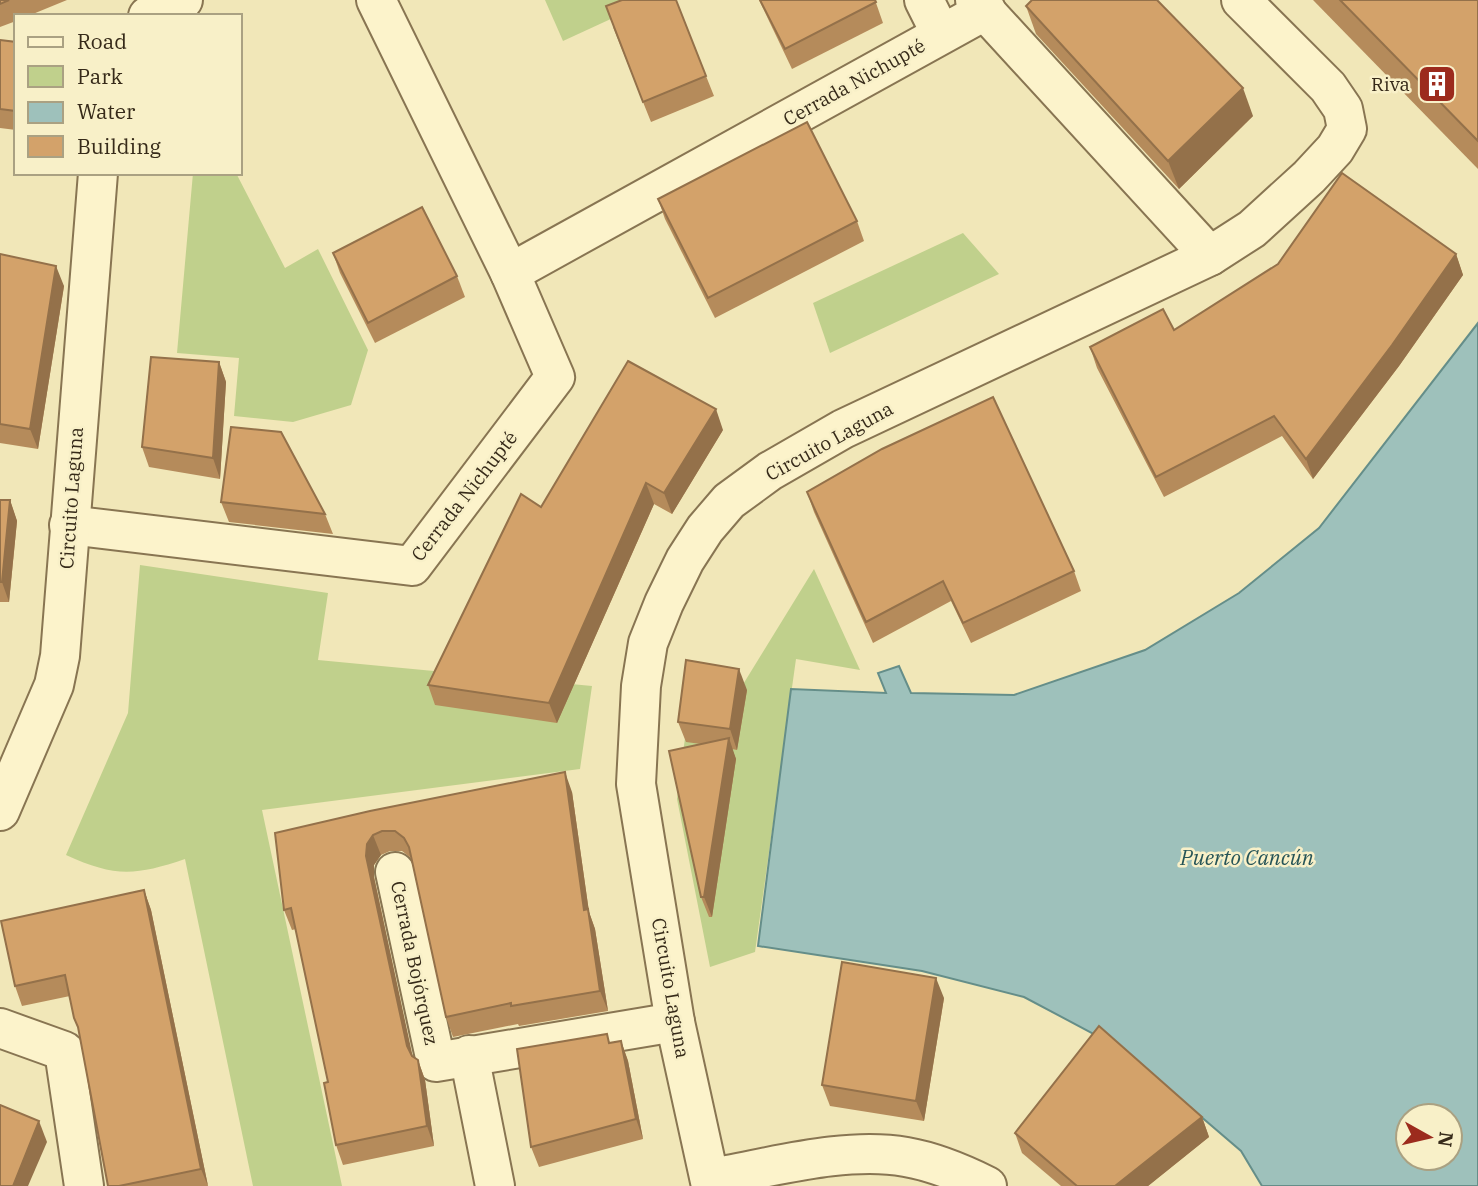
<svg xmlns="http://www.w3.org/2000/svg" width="1478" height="1186" font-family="'IBM Plex Serif',serif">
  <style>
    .green { fill: #c0d08c }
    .water { fill: #9ec1bb; stroke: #658e89; stroke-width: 2; fill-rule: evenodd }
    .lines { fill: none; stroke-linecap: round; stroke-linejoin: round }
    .street-casing { stroke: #887552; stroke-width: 42 }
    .street { stroke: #fcf3cb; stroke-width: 38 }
    .wall { fill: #b58b5b }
    .shaded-wall { fill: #94714a }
    .building { fill: #d3a26a; stroke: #94714a; stroke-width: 2 }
    .labels { text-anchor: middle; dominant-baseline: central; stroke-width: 5; stroke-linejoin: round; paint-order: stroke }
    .street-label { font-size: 19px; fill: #362a19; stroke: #f8f0c8 }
    .poi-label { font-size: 19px; fill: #362a19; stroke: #f8f0c8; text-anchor: end }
    .water-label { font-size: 21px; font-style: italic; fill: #265457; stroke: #f8f0c8 }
  </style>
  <rect width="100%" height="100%" fill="#f1e7b8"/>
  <g class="green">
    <polygon points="545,0 652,0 563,41"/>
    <polygon points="193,173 236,173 285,268 318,249 368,350 351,405 293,422 234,416 239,358 177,353"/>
    <polygon points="963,233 999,274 830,353 813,303"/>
    <path d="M140,565L328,593L318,660L592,686L580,769L262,810L342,1186H253L185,859C135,876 114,877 66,855L128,713Z"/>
    <polygon points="814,569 860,670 796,659 755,952 710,967 677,799 693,677 742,686"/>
  </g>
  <path class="water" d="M1478,323V1186H1262L1241,1151L1122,1049L1024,997L922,971L758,946L791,689L886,693L878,673L899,666L911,693L1014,695L1145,650L1239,593L1319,528ZM1408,1116H1450V1158H1408Z"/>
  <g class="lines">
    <g class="street-casing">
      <g id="street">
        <polyline points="924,0 941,34"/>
        <polyline points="975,0 1210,256"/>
        <polyline points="148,16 183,0"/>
        <polyline points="510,273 986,10"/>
        <polyline points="69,525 412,566 555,377 510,273 376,0"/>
        <polyline points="0,811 54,685 60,656 98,173"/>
        <polyline points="395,872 436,1062 675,1022"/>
        <polyline points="0,1028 64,1051 84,1186"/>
        <polyline points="469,1055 495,1186"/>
        <path d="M710,1178C770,1168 845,1146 906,1157C935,1162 961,1173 987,1186"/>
        <polyline points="711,1186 675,1022 636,784 641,686 648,643 664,603 685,560 705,529 729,501 770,471 843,429 1210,256 1252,229 1309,177 1335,149 1347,129 1343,109 1328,87 1241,0"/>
      </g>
    </g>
    <use href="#street" class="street"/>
  </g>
  <g class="wall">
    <polygon points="0,0 67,0 28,16 16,16 16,21 0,27"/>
    <polygon points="759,0 875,0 883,23 792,69"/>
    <polygon points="1313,0 1478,0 1478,169"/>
    <polygon points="1026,6 1253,116 1179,189 1036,34"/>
    <polygon points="613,27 706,76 714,96 651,122"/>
    <polygon points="0,40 16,42 16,130 0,128"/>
    <polygon points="658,199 857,221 864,241 715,318 665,219"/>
    <polygon points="333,253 457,276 465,297 375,343 340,273"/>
    <polygon points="0,254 64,286 38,449 0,443"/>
    <polygon points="1456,254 1463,275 1399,366 1313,479 1282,436 1164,497 1097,368 1090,347 1174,330"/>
    <polygon points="219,362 226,382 220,479 149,467 142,447"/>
    <polygon points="723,430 672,514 654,504 557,723 435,705 428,685 541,507"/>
    <polygon points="807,492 1074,571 1081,591 971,643 951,601 873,643 814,512"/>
    <polygon points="0,500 10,500 17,521 9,602 0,602"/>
    <polygon points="221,502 325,514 333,534 229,522"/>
    <polygon points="747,690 737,750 732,749 736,759 712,917 709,917 701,897 701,744 686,742 678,722"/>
    <polygon points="572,792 589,912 595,929 608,1011 519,1026 518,1024 453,1037 446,1017 411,858 402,851 390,851 381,855 374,865 374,877 412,1056 418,1060 425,1080 434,1146 343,1165 336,1145 328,1082 296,929 292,930 284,910 275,833"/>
    <polygon points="144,890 151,910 208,1186 108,1186 79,1031 74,1018 70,996 22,1006 15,986"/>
    <polygon points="944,998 924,1121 830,1106 822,1085"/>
    <polygon points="621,1041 628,1061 643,1139 539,1167 531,1147 610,1043"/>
    <polygon points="1202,1117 1209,1137 1148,1186 1061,1186 1022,1153 1015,1133"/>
  </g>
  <g class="shaded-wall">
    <polygon points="1243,88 1253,116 1179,189 1168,161"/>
    <polygon points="1456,254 1463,275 1399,366 1313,479 1306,459"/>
    <polygon points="56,266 64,286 38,449 30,429"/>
    <polygon points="219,362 226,382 220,479 213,458"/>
    <polygon points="716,409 723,430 672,514 664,493"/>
    <polygon points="646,483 654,504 557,723 549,703"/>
    <polygon points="10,500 17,521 9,602 2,582"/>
    <polygon points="739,669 747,690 737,750 730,729"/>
    <polygon points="729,738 736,759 712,917 704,897"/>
    <polygon points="565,772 572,792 589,912 595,929 608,1011 600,991 584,910"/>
    <polygon points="373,835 381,855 374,865 374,877 415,1067 407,1046 366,856 367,844"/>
    <polygon points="144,890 151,910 208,1186 201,1169"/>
    <polygon points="936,978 944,998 924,1121 916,1101"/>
    <polygon points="621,1041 628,1061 643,1139 636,1119"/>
    <polygon points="418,1060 425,1080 434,1146 427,1126"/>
    <polygon points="1202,1117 1209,1137 1148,1186 1115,1186"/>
    <polygon points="39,1121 47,1142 28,1186 13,1186"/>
  </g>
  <g class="building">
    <polygon points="0,0 9,0 0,4"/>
    <polygon points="622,0 676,0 706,76 643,102 606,6"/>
    <polygon points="760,0 875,0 876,2 785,49"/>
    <polygon points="1032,0 1157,0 1243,88 1168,161 1026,6"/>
    <polygon points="1340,0 1478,0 1478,141"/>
    <polygon points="0,40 16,42 16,111 0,109"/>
    <polygon points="807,122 857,221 708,298 658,199"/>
    <polygon points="1342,173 1456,254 1392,345 1306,459 1274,416 1156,477 1090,347 1163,309 1174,330 1278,264"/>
    <polygon points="422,207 457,276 368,323 333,253"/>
    <polygon points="0,254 56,266 30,429 0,424"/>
    <polygon points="151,357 219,362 213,458 142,447"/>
    <polygon points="628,361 716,409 664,493 646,483 549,703 428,685 521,494 541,507"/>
    <polygon points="993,397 1074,571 963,623 943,581 866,622 807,492 882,449"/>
    <polygon points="231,427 281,432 325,514 221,502"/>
    <polygon points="0,500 10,500 2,582 0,582"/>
    <polygon points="686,660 739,669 730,729 678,722"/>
    <polygon points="729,738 704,897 701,897 669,751"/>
    <polygon points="565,772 584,910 588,909 600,991 511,1006 511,1003 446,1017 409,847 404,838 395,831 382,831 373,835 367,844 366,856 407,1046 412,1056 418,1060 427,1126 336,1145 324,1083 328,1082 291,908 284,910 275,833 370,811"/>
    <polygon points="144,890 201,1169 119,1186 108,1186 78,1027 74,1018 65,975 15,986 1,921"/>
    <polygon points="842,962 936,978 916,1101 822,1085"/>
    <polygon points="1099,1026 1202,1117 1115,1186 1077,1186 1015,1133"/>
    <polygon points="607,1034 609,1043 621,1041 636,1119 531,1147 517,1049"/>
    <polygon points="0,1105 39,1121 13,1186 0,1186"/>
  </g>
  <defs>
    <g id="building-square" transform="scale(2.0125)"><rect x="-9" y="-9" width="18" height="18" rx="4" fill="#9c2b1d" stroke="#f8f0c8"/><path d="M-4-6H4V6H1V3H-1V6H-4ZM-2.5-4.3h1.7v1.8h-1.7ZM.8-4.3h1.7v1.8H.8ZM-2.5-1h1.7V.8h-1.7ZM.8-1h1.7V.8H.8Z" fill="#fff"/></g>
  </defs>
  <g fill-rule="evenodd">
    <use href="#building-square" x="1437" y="84"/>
  </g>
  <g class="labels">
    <g class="street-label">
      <text transform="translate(854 82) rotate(-29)">Cerrada Nichupté</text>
      <text transform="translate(829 441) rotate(-29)">Circuito Laguna</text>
      <text transform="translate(464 496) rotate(-52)">Cerrada Nichupté</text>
      <text transform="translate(71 498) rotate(-86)">Circuito Laguna</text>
      <text transform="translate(415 963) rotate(78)">Cerrada Bojórquez</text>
      <text transform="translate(671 988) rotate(80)">Circuito Laguna</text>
    </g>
    <g class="poi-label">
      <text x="1410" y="84">Riva</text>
    </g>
    <g class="water-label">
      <text x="1247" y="857">Puerto Cancún</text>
    </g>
  </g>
  <rect x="14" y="14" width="228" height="161" fill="#f8f0c8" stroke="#aaa182" stroke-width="2"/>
  <rect x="28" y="37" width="35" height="10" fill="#fcf3cb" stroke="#aaa182" stroke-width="2"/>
  <text x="77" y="49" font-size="21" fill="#362a19">Road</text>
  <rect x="28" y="66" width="35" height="21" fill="#c0d08c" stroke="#aaa182" stroke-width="2"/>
  <text x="77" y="84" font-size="21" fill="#362a19">Park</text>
  <rect x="28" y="102" width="35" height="21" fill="#9ec1bb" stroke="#aaa182" stroke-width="2"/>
  <text x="77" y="119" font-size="21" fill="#362a19">Water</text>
  <rect x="28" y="136" width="35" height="21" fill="#d3a26a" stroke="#aaa182" stroke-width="2"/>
  <text x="77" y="154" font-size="21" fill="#362a19">Building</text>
  <g transform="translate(1429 1137) rotate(98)"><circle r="33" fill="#f8f0c8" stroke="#aaa182" stroke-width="2"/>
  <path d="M0-5L12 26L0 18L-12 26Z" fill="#9c2b1d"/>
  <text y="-10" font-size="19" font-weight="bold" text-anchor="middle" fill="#362a19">N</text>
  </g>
</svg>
